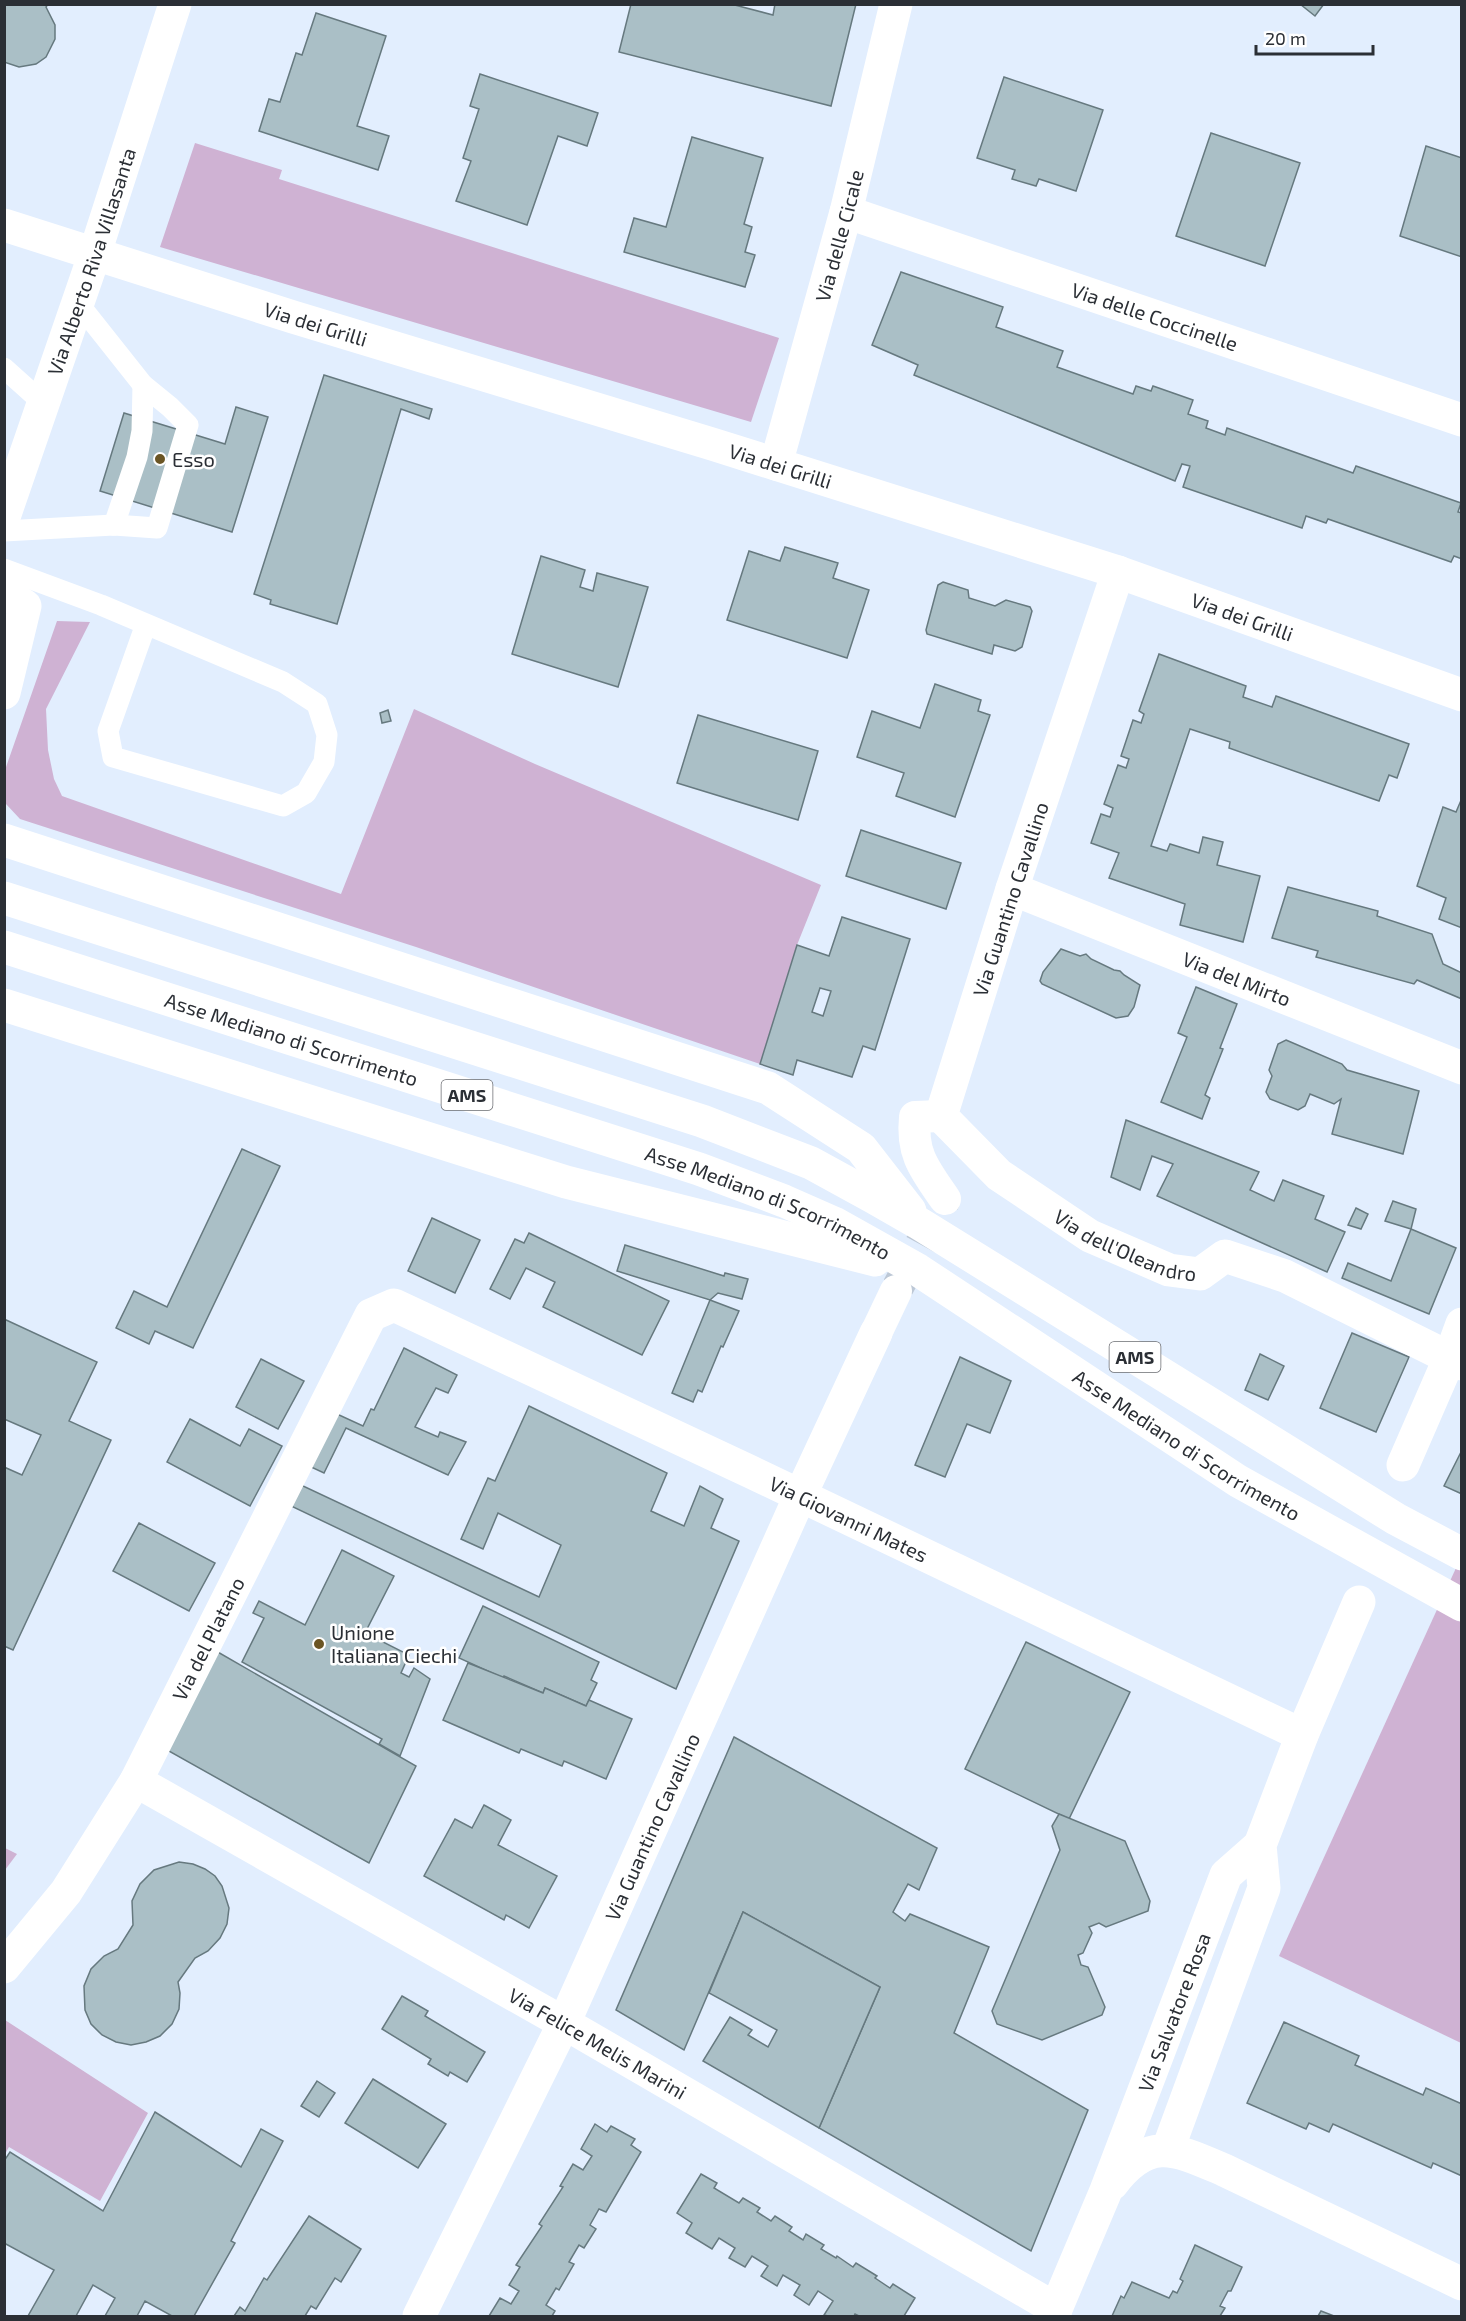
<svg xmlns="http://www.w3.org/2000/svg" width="1466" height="2321" font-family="'Exo 2',sans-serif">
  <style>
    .green { fill: #cfb2d3 }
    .building { fill: #aabfc6; stroke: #66797f; stroke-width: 1.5; fill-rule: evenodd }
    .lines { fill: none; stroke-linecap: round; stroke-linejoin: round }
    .pedestrian-tunnel { stroke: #bdc8d6; stroke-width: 32; stroke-dasharray: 32 16; stroke-linecap: butt }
    .service { stroke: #fff; stroke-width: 21 }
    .pedestrian { stroke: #fff; stroke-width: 32 }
    .minor { stroke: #fff; stroke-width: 33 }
    .tertiary { stroke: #fff; stroke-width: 33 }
    .trunk { stroke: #fff; stroke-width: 33 }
    .poi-dot { fill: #6b5524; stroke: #fff; stroke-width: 2 }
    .labels { text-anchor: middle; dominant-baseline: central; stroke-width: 5; stroke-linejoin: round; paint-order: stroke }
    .shield { fill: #fff; stroke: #6b6d72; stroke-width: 1.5 }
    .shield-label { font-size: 18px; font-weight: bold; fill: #2b2f35 }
    .street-label { font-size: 20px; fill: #2b2f35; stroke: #fff }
    .poi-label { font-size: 20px; fill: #2b2f35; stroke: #fff; text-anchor: start }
  </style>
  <rect width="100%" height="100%" fill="#e2eefe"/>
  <g class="green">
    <polygon points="195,143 282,170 279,179 779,338 751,422 160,247"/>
    <polygon points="57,621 90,622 46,709 48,750 54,779 62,796 341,894 414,709 535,764 821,885 797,945 760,1064 416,947 20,819 6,804 5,770"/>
    <polygon points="1461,1557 1461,2043 1279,1956"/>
    <polygon points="5,1848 17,1854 5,1870"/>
    <polygon points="5,2020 148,2113 100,2201 9,2147 5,2154"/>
  </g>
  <g class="building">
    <polygon points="4,4 48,4 46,7 55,25 55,39 46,57 36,64 19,67 4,62"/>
    <polygon points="631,4 731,4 773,15 775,4 856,4 831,106 619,52"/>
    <polygon points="1300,4 1324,4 1315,16"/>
    <polygon points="316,13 386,36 357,126 389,136 378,170 259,131 269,99 280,102 296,53 302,55"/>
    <polygon points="480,74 598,113 587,146 558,136 527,225 456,201 471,161 463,158 479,109 470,106"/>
    <polygon points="1004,77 1103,110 1076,191 1039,179 1036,186 1012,179 1015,170 977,158"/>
    <polygon points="1211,133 1300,163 1265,266 1176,236"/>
    <polygon points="692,137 763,158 744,224 752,227 745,252 755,255 745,287 624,252 634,218 666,227"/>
    <polygon points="1426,146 1462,158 1462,257 1400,236"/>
    <polygon points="901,272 1003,307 996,327 1063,351 1057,367 1133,394 1136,386 1151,391 1153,386 1193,400 1188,414 1208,421 1206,428 1225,435 1227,428 1353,473 1356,466 1461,503 1458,512 1462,513 1462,559 1454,556 1451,562 1328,519 1326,523 1306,516 1302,528 1183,487 1190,466 1182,464 1175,481 914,375 918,365 872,345"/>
    <polygon points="324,375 432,409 429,419 401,409 337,624 270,604 271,600 254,594"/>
    <polygon points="236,407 268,417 232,532 100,491 124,413 225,444"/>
    <polygon points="785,547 838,563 833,578 869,590 847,658 727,620 749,551 780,561"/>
    <polygon points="541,556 585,570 580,587 593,591 597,573 648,587 618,687 512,654"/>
    <polygon points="943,582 968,590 969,598 995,606 1006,600 1030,607 1032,611 1022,647 1015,651 994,645 992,654 927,634 926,630 938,585"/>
    <polygon points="1159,654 1246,686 1243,697 1272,707 1276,696 1409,744 1397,778 1389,775 1379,801 1229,748 1230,742 1190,729 1151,846 1167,851 1170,844 1199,853 1203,837 1223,842 1217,865 1260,876 1243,942 1180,925 1185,904 1109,878 1119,853 1091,843 1101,814 1110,817 1113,808 1104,804 1118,765 1126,768 1129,759 1121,756 1133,720 1141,723 1144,714 1139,711"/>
    <polygon points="935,684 981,700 978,711 990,715 955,817 896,796 904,773 857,757 872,711 920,728"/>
    <polygon points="388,710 391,721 382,723 380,713"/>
    <polygon points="698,715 818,751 798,820 677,783"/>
    <polygon points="1462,798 1462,928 1439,919 1446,898 1417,886 1443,807 1456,812"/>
    <polygon points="861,830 961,863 946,909 846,876"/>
    <polygon points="1288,887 1378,911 1377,916 1432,934 1443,964 1462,973 1462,999 1417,980 1414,984 1316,957 1318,951 1272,938"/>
    <path d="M842,917L910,939L875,1050L863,1046L852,1077L797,1060L793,1075L760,1064L797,945L829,956ZM820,988L831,991L823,1016L812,1012Z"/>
    <polygon points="1061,949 1080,956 1086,954 1091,959 1114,970 1120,971 1124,975 1140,985 1134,1007 1128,1016 1116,1018 1042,984 1040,981 1043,972"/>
    <polygon points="1196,987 1237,1004 1220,1048 1223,1049 1205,1095 1210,1098 1202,1119 1161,1102 1187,1037 1178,1033"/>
    <polygon points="1286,1040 1342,1064 1347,1070 1419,1091 1403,1154 1332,1134 1341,1099 1334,1104 1310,1094 1305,1106 1298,1110 1270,1099 1266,1092 1272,1076 1269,1070 1278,1044"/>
    <polygon points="1126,1120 1259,1172 1250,1190 1274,1201 1283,1180 1324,1196 1315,1219 1345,1232 1327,1272 1157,1196 1173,1164 1152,1156 1140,1190 1111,1177"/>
    <polygon points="242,1149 280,1166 193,1348 155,1331 149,1344 116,1328 134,1291 167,1307"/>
    <polygon points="1393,1201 1416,1209 1411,1229 1385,1221"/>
    <polygon points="1356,1208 1368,1214 1361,1229 1348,1225"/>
    <polygon points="432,1218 480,1240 455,1293 408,1271"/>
    <polygon points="1411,1229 1456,1248 1429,1314 1342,1278 1348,1263 1391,1281"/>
    <polygon points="529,1233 669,1301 642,1355 543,1307 555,1282 526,1268 510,1299 490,1289 515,1239 524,1243"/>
    <polygon points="625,1245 724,1276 725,1273 748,1279 742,1299 718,1293 710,1300 617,1271"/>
    <polygon points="710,1300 739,1311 723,1347 721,1346 702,1392 698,1390 693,1402 672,1393"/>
    <polygon points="4,1319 97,1362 69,1421 111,1440 13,1650 4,1646 4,1467 22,1475 41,1435 4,1419"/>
    <polygon points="1352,1333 1409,1357 1376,1432 1320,1408"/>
    <polygon points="404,1348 457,1375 448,1393 436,1388 415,1427 438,1437 440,1432 466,1442 448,1475 346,1428 324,1473 311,1467 337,1414 363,1426 371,1409 374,1410"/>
    <polygon points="1260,1354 1284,1366 1268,1400 1245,1390"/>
    <polygon points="960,1357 1011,1381 990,1433 967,1424 945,1477 915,1465"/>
    <polygon points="261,1359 304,1381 278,1429 236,1407"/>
    <polygon points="529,1406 667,1473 651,1511 684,1526 700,1486 723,1499 711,1528 739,1541 676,1689 291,1506 301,1485 539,1597 561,1545 498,1513 483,1549 461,1539 488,1478 495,1481"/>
    <polygon points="190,1419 240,1446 249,1429 282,1446 250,1506 167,1462"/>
    <polygon points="1462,1450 1462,1494 1444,1486"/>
    <polygon points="139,1523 215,1563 189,1611 113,1571"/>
    <polygon points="342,1550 394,1576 365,1633 409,1655 401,1673 409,1677 414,1668 430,1679 400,1756 379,1744 382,1739 242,1662 264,1618 253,1613 259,1601 305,1625"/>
    <polygon points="483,1606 599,1662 591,1680 597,1683 586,1706 545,1688 543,1693 504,1676 503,1678 459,1658"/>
    <polygon points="1026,1642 1130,1692 1069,1819 965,1769"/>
    <polygon points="216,1651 416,1766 369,1863 167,1750"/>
    <polygon points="468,1663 543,1693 545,1688 586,1706 589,1700 632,1719 606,1779 564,1761 562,1766 521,1749 519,1753 443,1720"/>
    <polygon points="734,1737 937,1848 919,1890 908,1884 893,1912 905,1921 910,1914 989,1947 954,2033 1088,2110 1031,2251 819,2128 880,1987 743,1912 684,2050 616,2010"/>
    <polygon points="484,1805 511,1820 498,1845 557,1876 529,1928 506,1915 504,1920 424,1876 455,1819 472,1828"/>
    <polygon points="1059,1814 1125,1841 1150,1901 1148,1911 1106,1927 1099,1923 1089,1927 1092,1933 1083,1953 1078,1955 1081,1965 1088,1967 1105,2007 1102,2015 1042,2040 997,2024 992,2011 1060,1850 1052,1826"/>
    <polygon points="179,1862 193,1864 205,1869 215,1876 222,1886 229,1908 227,1924 220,1938 208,1951 195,1958 178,1982 180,1993 179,2009 172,2024 160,2036 146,2042 131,2045 116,2042 102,2035 91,2024 85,2010 84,1986 91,1969 104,1956 118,1949 133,1925 132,1901 140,1884 154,1870"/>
    <polygon points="743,1912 880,1987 819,2128 703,2061 730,2017 752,2030 748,2035 768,2047 777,2030 709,1993"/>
    <polygon points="402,1996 428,2011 425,2016 485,2052 467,2082 450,2072 448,2076 428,2064 431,2059 382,2029"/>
    <polygon points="1284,2022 1359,2056 1355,2065 1423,2095 1426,2088 1462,2104 1462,2176 1433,2163 1431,2168 1333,2124 1329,2132 1309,2123 1306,2129 1247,2103"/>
    <polygon points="373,2079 446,2124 418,2168 345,2123"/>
    <polygon points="317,2081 335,2093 319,2117 301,2106"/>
    <polygon points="155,2112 241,2167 261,2129 283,2141 231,2241 235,2243 194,2316 172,2316 145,2301 137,2316 105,2316 115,2298 93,2285 76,2316 28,2316 54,2270 4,2243 4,2161 10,2152 103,2211"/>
    <polygon points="595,2124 607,2132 611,2126 635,2139 631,2145 641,2152 606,2212 599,2209 590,2225 596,2229 584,2248 579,2245 569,2262 574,2264 559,2290 556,2288 546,2305 555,2311 552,2316 489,2316 500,2298 511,2304 519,2291 509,2285 520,2267 516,2265 542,2226 539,2224 563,2187 560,2186 573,2164 583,2170 592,2156 581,2149"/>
    <polygon points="701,2174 717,2183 714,2188 739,2203 743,2198 760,2208 757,2212 771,2221 775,2216 792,2227 789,2231 803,2240 806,2234 824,2245 821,2249 836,2258 837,2256 853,2267 856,2263 877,2276 875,2278 890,2288 893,2284 915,2298 904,2316 859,2316 855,2314 854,2316 828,2316 824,2315 833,2301 818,2291 809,2305 794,2295 800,2285 783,2275 777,2286 761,2276 768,2266 752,2256 745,2267 729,2258 735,2248 719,2238 712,2249 686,2233 692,2223 677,2213"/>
    <polygon points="309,2216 361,2249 341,2282 335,2278 316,2309 311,2306 305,2316 234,2316 240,2307 245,2311 264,2278 267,2280"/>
    <polygon points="1195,2245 1242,2267 1231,2291 1228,2291 1220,2306 1225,2308 1220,2316 1112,2316 1121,2296 1124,2298 1132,2282 1169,2298 1173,2291 1177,2293 1183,2281 1180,2279"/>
    <polygon points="1321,2311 1334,2316 1318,2316"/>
  </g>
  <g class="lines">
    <polyline class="pedestrian-tunnel" points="898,1287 945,1199"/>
    <g class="service">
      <polyline points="4,368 43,403"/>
      <polyline points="114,525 137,457 142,431 143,385"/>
      <polyline points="4,531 114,525 157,528 188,425 170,407 143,385 78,303"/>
      <polyline points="4,569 101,605 283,682 317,704 327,735 324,762 306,793 283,806 113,757 108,731 146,624"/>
    </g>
    <g class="pedestrian">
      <path d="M941,1116L915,1117C911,1154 925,1170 945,1199"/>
      <polyline points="876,1333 896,1291"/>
    </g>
    <g class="minor">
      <path id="s1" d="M846,212L1462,420"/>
      <path id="s2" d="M4,225L293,317L712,444L1118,572L1462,695"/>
      <path id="s3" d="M776,464L846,212L896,4"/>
      <path id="s4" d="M1118,572L1012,889L941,1116L999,1175L1090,1236L1169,1270L1200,1274L1225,1256L1285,1276L1462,1364"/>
      <path id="s5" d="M1012,889L1462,1068"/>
      <polyline points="1403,1465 1450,1357 1462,1324"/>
      <path id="s6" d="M136,1781L564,2023L1056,2309"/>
      <path id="s7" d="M4,1967L66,1892L136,1781L371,1315L394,1305L751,1472L1302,1735"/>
      <polyline points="1168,2149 1264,1888 1260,1845 1302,1735 1359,1602"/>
      <path d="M1112,2184C1149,2135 1175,2149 1224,2170L1462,2284"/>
      <path id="s8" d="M419,2316L564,2023L800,1496L876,1333"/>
      <path id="s9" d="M1053,2316L1105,2193L1226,1875L1260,1845"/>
    </g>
    <path class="tertiary" id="s10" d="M4,517L95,253L175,4"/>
    <g class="trunk">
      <polyline points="4,592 25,606 4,693"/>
      <polyline points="4,840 768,1088 861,1148 910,1211"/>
      <polyline points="4,898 702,1121 811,1163 873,1197 920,1224 1396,1519 1462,1554"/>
      <path id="s11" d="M4,947L699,1169L784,1201L834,1223L918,1270L1238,1481L1462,1605"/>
      <polyline points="4,1005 566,1182 875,1260"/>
    </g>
  </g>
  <g class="poi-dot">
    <circle cx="160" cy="459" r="6"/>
    <circle cx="319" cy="1644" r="6"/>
  </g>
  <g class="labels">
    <g class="shield">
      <rect x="441.5" y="1080" width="51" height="30" rx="4.5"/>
      <rect x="1109.5" y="1342" width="51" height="30" rx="4.5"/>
    </g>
    <g class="shield-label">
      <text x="467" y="1095">AMS</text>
      <text x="1135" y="1357">AMS</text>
    </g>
    <g class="street-label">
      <text stroke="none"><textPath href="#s3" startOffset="237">Via delle Cicale</textPath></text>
      <text stroke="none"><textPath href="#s10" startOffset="270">Via Alberto Riva Villasanta</textPath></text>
      <text stroke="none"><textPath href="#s1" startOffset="326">Via delle Coccinelle</textPath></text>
      <text stroke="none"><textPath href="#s2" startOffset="327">Via dei Grilli</textPath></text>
      <text stroke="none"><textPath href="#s2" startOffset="813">Via dei Grilli</textPath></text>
      <text stroke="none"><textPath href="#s2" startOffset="1299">Via dei Grilli</textPath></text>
      <text transform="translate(1010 899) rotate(-72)">Via Guantino Cavallino</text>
      <text stroke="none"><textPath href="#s5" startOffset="242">Via del Mirto</textPath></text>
      <text stroke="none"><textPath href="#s11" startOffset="302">Asse Mediano di Scorrimento</textPath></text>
      <text stroke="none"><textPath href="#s11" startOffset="806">Asse Mediano di Scorrimento</textPath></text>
      <text stroke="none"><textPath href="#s4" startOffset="801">Via dell'Oleandro</textPath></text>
      <text stroke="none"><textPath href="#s11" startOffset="1292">Asse Mediano di Scorrimento</textPath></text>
      <text stroke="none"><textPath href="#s7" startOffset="1278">Via Giovanni Mates</textPath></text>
      <text stroke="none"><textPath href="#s7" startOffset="388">Via del Platano</textPath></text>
      <text stroke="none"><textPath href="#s8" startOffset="542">Via Guantino Cavallino</textPath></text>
      <text stroke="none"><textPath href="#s9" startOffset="327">Via Salvatore Rosa</textPath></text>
      <text stroke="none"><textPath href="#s6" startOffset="531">Via Felice Melis Marini</textPath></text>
    </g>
    <g class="poi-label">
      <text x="172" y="459">Esso</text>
      <text x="331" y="1632">Unione<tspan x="331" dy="23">Italiana Ciechi</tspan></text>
    </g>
  </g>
  <rect width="1466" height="2321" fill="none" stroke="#2b2f35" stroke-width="12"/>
  <path d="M1256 45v9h117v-9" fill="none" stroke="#2b2f35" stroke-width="3"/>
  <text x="1265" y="45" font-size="18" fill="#2b2f35" stroke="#ffffff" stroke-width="4.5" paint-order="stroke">20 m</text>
</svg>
